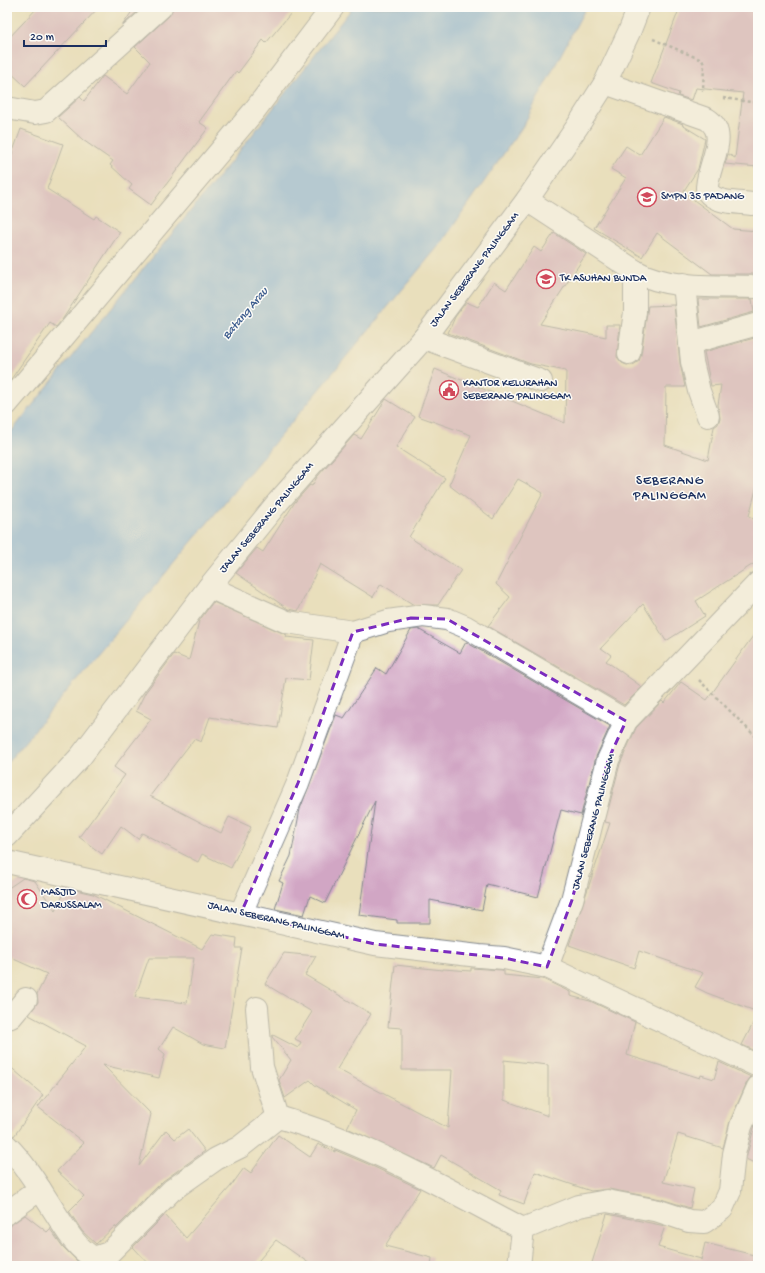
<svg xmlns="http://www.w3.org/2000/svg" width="765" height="1273" font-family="'Gochi Hand',sans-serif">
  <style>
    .water { fill: #79b0e8; stroke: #4a70a3 }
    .building { fill: #d1a6c4; fill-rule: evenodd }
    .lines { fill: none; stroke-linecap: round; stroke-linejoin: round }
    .minor-casing { stroke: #82878d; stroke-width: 24 }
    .path { stroke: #82878d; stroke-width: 2.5; stroke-dasharray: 3 3; stroke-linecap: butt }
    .minor { stroke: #fff; stroke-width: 22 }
    .marked { fill: none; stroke: #7b2cbf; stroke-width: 3; stroke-dasharray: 8 5; stroke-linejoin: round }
    .labels { text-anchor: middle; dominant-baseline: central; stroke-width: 3; stroke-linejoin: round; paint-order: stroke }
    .poi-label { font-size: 11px; fill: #1b2f5e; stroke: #fdfcf7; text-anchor: start }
    .street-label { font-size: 11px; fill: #1b2f5e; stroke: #fdfcf7 }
    .water-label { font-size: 12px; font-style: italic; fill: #3c5c8e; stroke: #fdfcf7 }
    .quarter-label { font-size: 13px; letter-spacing: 1px; fill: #1b2f5e; stroke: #fdfcf7 }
  </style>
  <rect width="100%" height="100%" fill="#fdfcf7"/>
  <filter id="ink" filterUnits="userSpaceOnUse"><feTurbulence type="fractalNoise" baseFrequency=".025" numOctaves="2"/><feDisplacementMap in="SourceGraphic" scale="8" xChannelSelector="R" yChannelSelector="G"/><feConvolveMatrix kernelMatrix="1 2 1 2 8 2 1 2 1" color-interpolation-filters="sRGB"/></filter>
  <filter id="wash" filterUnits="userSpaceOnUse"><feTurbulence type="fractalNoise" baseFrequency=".012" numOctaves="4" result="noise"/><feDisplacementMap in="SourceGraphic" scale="16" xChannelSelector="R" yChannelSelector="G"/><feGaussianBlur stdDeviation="0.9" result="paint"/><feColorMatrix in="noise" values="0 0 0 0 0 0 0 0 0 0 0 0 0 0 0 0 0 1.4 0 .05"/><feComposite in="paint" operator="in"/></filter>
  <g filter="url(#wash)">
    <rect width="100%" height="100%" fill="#e9dfbc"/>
    <polygon class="water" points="353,7 586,7 523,126 442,242 7,763 7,437 89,335 234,158"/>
    <g id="blocks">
      <g class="building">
        <polygon points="38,7 99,7 25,86 7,69 7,40"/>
        <polygon points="135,7 142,7 122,26"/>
        <polygon points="173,7 296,7 266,43 263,40 238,73 236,71 199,122 208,128 151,205 129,189 132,185 110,165 113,161 83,140 58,117 80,97 84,101 103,76 127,94 150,62 135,47 169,16"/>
        <polygon points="680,7 758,7 758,61 755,89 758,89 758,167 725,164 728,154 735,158 743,93 696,88 692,100 678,96 679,93 651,83"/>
        <polygon points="664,117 683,124 682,125 705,139 698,169 683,192 733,229 758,231 758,274 712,274 657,233 642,257 594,228 626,178 611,169 626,146 640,155"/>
        <polygon points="21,129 63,144 47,189 94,219 96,216 120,232 62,320 56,327 50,323 7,385 7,168"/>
        <polygon points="554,233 586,254 540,324 606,337 606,325 620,325 617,357 622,363 627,365 633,365 639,361 641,355 648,306 674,305 680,363 685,387 666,387 665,445 708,460 714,427 718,424 720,418 718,405 721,385 711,386 704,352 758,337 758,482 749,516 758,522 758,561 696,601 705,616 666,641 643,604 601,648 611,655 606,661 642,687 624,705 488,626 510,597 496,584 543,493 518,479 493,519 449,485 471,435 418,416 435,369 565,423 566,371 531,364 448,333 455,317 466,302 478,307 494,282 506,290 534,247 541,252"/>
        <polygon points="698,299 752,299 754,312 701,327"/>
        <polygon points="386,399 415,417 396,447 445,478 409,537 461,570 438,605 414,605 381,584 373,597 320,564 298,611 288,609 236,573 257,548 263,552 295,502 310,485 312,486 317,477 354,435 361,439"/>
        <polygon points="213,602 287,635 286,637 314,640 309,680 286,678 278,728 210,717 201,742 194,739 150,796 221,833 229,817 251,827 231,868 202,854 198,862 142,833 138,839 121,826 102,854 79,837 125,775 114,767 151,719 136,711 145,693 174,654 189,660 199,621"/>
        <polygon points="418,629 460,653 466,642 610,726 596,757 581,815 561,810 538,897 487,884 482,910 430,900 430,923 397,923 397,920 359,915 375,801 325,903 310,896 304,915 275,909 283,883 279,881 291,856 300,809 336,715 344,718 377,668 386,674 411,630"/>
        <polygon points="758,629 758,1012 707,993 695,987 703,973 639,951 634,968 569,945 610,823 605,822 620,764 636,728 662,701 664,703 681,682 707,700"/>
        <path d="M23,878L35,881L55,911L67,888L93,894L202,949L212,934L237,938L236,948H242L225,1048L203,1044L173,1027L159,1049L165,1054L159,1078L103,1065L151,1114L139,1166L166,1130L175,1139L188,1129L205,1151L163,1181L116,1228L115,1226L96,1244L82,1231L69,1211L84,1196L57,1171L84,1143L38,1107L86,1046L29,1015L38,1002L37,994L47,974L7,956V889ZM149,958H194L187,1003L135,997Z"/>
        <path d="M284,953L316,956L305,975L371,1014L337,1069L448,1128L452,1070H402V1028L388,1027L395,965L443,970V969L471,971V968L502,970L504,971V975L543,979L570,992V996L590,1001L635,1022L627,1055L700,1078L701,1075L714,1079L719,1062L751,1077L747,1082L730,1121L723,1148L678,1134L663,1182L694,1189L690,1208L661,1199L609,1189L591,1191L535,1172L524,1204L499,1195L501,1190L441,1155L434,1168L347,1128L356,1110L315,1085L310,1080L285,1098L279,1080L291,1060L272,1037L273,1035L298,1048L301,1042L295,1039L312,1012L265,984ZM504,1060L548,1065V1116L504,1100Z"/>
        <polygon points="758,1014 758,1052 742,1045"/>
        <polygon points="7,1064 43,1095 14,1136 7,1134"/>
        <polygon points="755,1124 758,1125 758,1165 746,1159"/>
        <polygon points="278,1135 310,1157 318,1144 335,1152 335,1150 368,1164 420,1189 385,1246 432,1258 431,1266 313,1266 276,1240 254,1266 151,1266 133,1247 165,1215 186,1238 231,1186 244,1168 251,1173"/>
        <polygon points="607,1214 665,1226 658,1247 701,1259 701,1260 705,1243 758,1256 758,1266 591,1266"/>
        <polygon points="25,1215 47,1232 50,1229 63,1247 78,1262 75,1266 7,1266 7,1231 12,1224"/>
      </g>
    </g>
  </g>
  <g filter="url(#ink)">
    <use href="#blocks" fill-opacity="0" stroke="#82878d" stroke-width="1"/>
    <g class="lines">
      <g class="minor-casing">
        <g id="minor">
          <path d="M605,83L707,119C732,135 705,168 707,191C716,204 738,202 752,204"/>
          <polyline points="7,108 35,113 46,111 161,7"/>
          <path d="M527,200L635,271C671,291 718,285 758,287"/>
          <polyline points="684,284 692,362 699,391 708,416"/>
          <polyline points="424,338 541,381"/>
          <polyline points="690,343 758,324"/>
          <polyline points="629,353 635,312 635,271"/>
          <polyline points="7,404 254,111 333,7"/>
          <polyline points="209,587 287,622 353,632 388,621 423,616 447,619 466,627 626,721"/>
          <polyline points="7,836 81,756 209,587 278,502 424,338 527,200 577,127 605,83 630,30 639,7"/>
          <polyline points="7,862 375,944 479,956 504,958 547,967 572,900 608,760 626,721 758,583"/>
          <polyline points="241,913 298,783 353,632"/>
          <polyline points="547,967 758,1066"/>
          <polyline points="257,1008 262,1067 278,1117"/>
          <polyline points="7,1018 11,1017 26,999"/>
          <path d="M7,1146C27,1166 41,1191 56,1214C67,1231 76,1248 94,1258L109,1253L172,1190L216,1159L240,1147L278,1117C366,1142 443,1187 523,1229L579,1206L607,1201L659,1211L689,1221L704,1222L722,1209L730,1191L734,1154L741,1126L758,1087"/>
          <polyline points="7,1213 40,1189"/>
          <polyline points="519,1266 523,1229"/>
        </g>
      </g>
      <g class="path">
        <polyline points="653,39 702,60 704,64 703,91"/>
        <polyline points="723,98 758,103"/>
        <polyline points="699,680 758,739"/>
      </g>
      <use href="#minor" class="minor"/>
    </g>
  </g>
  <path d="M0 0H765V1273H0ZM411,618L447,619L626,721L608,760L572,900L547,967L504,958L375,944L241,913L298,783L353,632Z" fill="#e9dfbc" fill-opacity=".55" fill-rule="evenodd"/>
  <path class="marked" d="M411,618L447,619L626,721L608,760L572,900L547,967L504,958L375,944L241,913L298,783L353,632Z"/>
  <defs>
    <g id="school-ring" transform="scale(1)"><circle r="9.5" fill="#fdfcf7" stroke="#d1495b" stroke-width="1.5"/><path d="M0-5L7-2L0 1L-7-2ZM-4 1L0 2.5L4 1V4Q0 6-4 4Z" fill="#d1495b"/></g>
    <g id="civic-ring" transform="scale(1)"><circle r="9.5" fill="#fdfcf7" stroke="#d1495b" stroke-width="1.5"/><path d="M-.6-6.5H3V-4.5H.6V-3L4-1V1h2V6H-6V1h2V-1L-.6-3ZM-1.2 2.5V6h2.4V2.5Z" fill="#d1495b"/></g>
    <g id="mosque-ring" transform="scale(1)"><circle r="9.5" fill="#fdfcf7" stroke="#d1495b" stroke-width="1.5"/><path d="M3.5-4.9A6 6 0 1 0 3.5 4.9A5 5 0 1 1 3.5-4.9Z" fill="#d1495b"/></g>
  </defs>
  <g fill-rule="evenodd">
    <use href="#school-ring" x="647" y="197"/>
    <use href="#school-ring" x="546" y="279"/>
    <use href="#civic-ring" x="449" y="390"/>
    <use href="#mosque-ring" x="27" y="899"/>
  </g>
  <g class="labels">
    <g class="poi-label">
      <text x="661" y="197">SMPN 35 PADANG</text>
      <text x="560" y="279">TK ASUHAN BUNDA</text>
      <text x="463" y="384">KANTOR KELURAHAN<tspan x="463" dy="13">SEBERANG PALINGGAM</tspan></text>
      <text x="41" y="893">MASJID<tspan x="41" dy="13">DARUSSALAM</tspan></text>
    </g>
    <g class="street-label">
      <text transform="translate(475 270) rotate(-53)">JALAN SEBERANG PALINGGAM</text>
      <text transform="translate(267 518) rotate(-50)">JALAN SEBERANG PALINGGAM</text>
      <text transform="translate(594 822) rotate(-75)">JALAN SEBERANG PALINGGAM</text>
      <text transform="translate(276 921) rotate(13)">JALAN SEBERANG PALINGGAM</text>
    </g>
    <g class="water-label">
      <text transform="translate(246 314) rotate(-50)">Batang Arau</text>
    </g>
    <g class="quarter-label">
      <text x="670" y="481">SEBERANG<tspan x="670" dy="15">PALINGGAM</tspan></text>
    </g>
  </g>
  <rect width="765" height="1273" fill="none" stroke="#fdfcf7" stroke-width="24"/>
  <path d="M24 40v6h82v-6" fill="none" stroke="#1b2f5e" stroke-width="2"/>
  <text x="30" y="40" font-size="12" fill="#1b2f5e" stroke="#fdfcf7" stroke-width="3" paint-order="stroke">20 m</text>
</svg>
